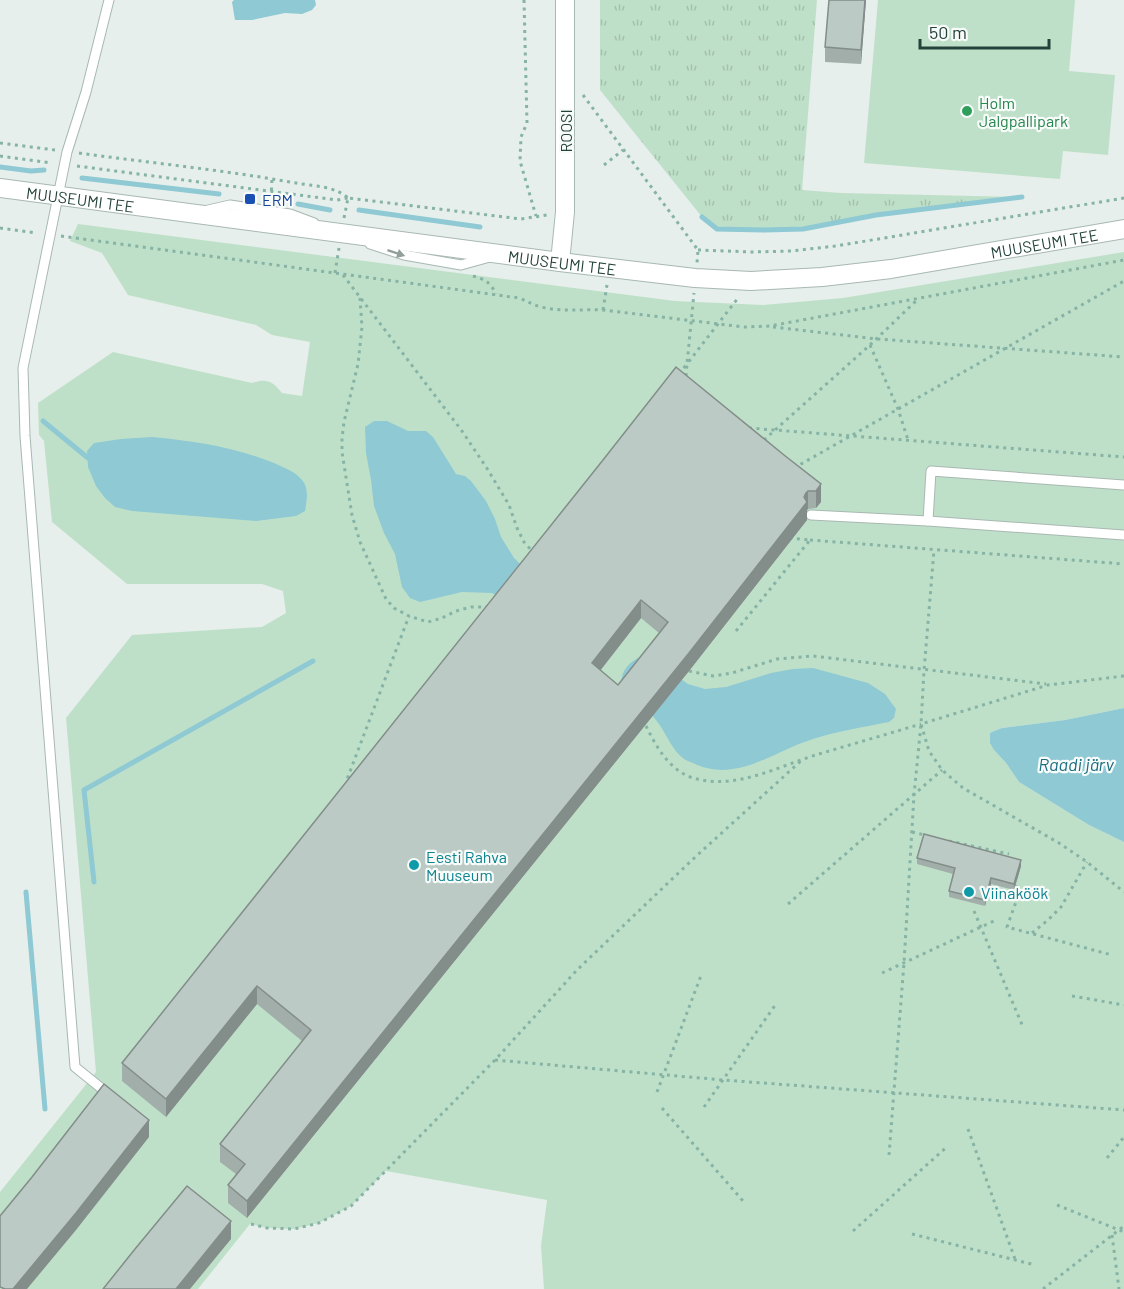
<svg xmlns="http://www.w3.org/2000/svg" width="1124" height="1289" font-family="Barlow,sans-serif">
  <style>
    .grass { fill: url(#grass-tufts) }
    .park { fill: #bfe0c8 }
    .water { fill: #8ec9d4 }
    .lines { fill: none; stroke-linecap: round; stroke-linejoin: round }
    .stream { stroke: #8ec9d4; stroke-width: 5 }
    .service-casing { stroke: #a8b8b2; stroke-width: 11 }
    .minor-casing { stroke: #a8b8b2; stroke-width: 20 }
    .tertiary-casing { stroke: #a8b8b2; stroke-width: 20 }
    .path { stroke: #86b3a5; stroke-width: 3; stroke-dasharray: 3 4.5; stroke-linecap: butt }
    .service { stroke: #fff; stroke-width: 9 }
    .minor { stroke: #fff; stroke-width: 18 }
    .tertiary { stroke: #fff; stroke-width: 18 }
    .wall { fill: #a1aea9; fill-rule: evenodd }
    .shaded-wall { fill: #838d89 }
    .building { fill: #bbcac4; stroke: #838d89; stroke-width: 1.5; fill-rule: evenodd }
    .oneway { fill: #92a09c }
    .leisure-dot { fill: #2e9e5b; stroke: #f7fbf9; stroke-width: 2 }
    .transit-dot { fill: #1a4fb4; stroke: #f7fbf9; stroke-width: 2 }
    .culture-dot { fill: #0f9aa8; stroke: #f7fbf9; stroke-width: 2 }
    .labels { text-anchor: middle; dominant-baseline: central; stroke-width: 4.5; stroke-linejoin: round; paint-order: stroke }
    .leisure-label { font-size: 16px; fill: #27864d; stroke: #f7fbf9; text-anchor: start }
    .street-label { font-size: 16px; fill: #24423a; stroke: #f7fbf9 }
    .transit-label { font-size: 16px; fill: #164399; stroke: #f7fbf9; text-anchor: start }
    .culture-label { font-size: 16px; fill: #0d838f; stroke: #f7fbf9; text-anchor: start }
    .water-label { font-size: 18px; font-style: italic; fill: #1c6f80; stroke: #f7fbf9 }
  </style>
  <defs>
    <pattern id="grass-tufts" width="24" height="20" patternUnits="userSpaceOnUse" patternTransform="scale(1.5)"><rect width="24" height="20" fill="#bfe0c8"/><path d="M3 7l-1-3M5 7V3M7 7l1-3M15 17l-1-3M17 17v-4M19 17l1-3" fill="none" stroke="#a4c1ad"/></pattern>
  </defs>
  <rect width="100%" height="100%" fill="#e6efeb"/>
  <polygon class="grass" points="600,0 817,0 802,190 841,193 1022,197 876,215 802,229 764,230 717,229 702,217 600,90"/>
  <g class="park">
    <polygon points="878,0 1075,0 1069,71 1115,75 1108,155 1063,151 1060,179 864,163"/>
    <path d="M78,224L675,301L763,305L843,298L1124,252V708L1065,720L1002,728L994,731L990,733L994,750L1006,763L1019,782L1089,825L1124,842V1289H544L541,1246L547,1200L386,1171L351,1206L319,1223L294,1229L267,1228L250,1224L198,1289H0V1192L96,1072L66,718L132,635L262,627L286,613L283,591L262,584H127L52,522L44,441L39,435L38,403L113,352L252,383C266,378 273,381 282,393L302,396L310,342L272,335L256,325L128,295L102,253L70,241Z"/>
  </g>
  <g class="water">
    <polygon points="234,0 315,0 316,5 312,10 302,14 285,13 252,20 235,20 232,2"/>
    <polygon points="374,421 387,421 408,431 426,431 433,437 456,474 465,476 471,481 486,501 495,519 501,537 514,558 536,579 527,613 492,593 462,592 420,602 410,598 402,587 395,554 384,533 374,506 371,480 366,453 365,427"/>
    <path d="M152,437C195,441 234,447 274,463C284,468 295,471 302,480C309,488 307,500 305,511L296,516L256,521L132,511L115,507L105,498L96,486L88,467L87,451L94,443L121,439Z"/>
    <path d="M642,656L649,657L688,684L705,689L726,687L771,673L793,669L813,668L868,683L885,694L896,709L894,718L889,722C864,727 837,731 813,739C774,751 737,783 695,764C692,762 686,761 683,758C673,751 666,734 659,724C648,709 635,697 621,685C621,670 629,662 642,656Z"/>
    <polygon points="1124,708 1124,842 1089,825 1019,782 1006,763 994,750 990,743 990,733 994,731 1002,728 1065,720"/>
  </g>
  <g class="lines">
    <g class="stream">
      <polyline points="0,167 31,171 44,170"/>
      <polyline points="82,178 219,194"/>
      <polyline points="298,204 330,210"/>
      <polyline points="359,210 480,227"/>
      <polyline points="702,217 717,229 764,230 803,229 876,215 1022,197"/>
      <polyline points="43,421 88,458"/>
      <polyline points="94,882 84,790 313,661"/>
      <polyline points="26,892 45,1109"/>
    </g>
    <g class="service-casing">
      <g id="service">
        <polyline points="208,210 230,205 290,214 314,223"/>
        <polyline points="370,244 404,255 461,265 490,257"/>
        <polyline points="811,515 928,521 1124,535"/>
        <polyline points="928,521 931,471 1124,485"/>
        <polyline points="106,1092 75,1067 25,436 23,368 67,152 86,92 109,0"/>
      </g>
    </g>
    <g class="minor-casing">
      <polyline id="minor" points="560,262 565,212 565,0"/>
    </g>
    <g class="tertiary-casing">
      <g id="tertiary">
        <path id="s1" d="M0,188L560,262L695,278L751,281L822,277L891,269L1124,229"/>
      </g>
    </g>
    <g class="path">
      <polyline points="524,0 527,123 521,137 520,161 536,216"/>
      <polyline points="583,95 698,250 697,263"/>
      <polyline points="0,143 55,150"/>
      <path d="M79,153C151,163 224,170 296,183C313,186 335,186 348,198"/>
      <polyline points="0,156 52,163"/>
      <polyline points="604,165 623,150"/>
      <polyline points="77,166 337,200 348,198"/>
      <polyline points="271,198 272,179"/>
      <polyline points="344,218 348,198 521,219 547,215"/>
      <polyline points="0,228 37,233"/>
      <path d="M61,236L505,296C509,297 514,297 519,298C527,301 533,305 541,307C562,312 582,309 603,310L744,327L770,326L1124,260"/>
      <polyline points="698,250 753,252 791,251 836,246 1124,198"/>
      <polyline points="335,273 339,248"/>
      <polyline points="343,275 462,431 488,470 509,505 517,528 525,544 534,552"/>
      <path d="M473,276C486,280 490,282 496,294"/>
      <polyline points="360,298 362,327 358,364 344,422 342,438 342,452 352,515 360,542 386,599 394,608 409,616 428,622 442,618 456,611 471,607 488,607"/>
      <polyline points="603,310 607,285"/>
      <polyline points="773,327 877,339 1124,357"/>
      <polyline points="870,345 898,409 908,440"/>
      <polyline points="679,374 687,364 694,293"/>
      <polyline points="686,376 687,364 738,298"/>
      <polyline points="749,428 1124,457"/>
      <polyline points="764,440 870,345 918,299"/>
      <polyline points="794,468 1124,281"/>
      <polyline points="810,540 1124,564"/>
      <polyline points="736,631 810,540 790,538"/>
      <polyline points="689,671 713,676 732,673 777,659 813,656 1046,684"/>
      <polyline points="1124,676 1048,685 921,724 929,751 942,770 963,788 1059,843 1087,862 1124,892"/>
      <path d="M646,726C656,746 668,768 690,777C734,792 778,766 819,754C853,744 887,734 921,724"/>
      <polyline points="349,784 346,782 409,616"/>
      <polyline points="912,832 925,835"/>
      <polyline points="949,841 1009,854"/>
      <polyline points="1015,886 1021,888 1007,927 1112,955"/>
      <polyline points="788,904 942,770"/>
      <polyline points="974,911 1023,1027"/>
      <polyline points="1032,933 1048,920 1061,907 1087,862"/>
      <polyline points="882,973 996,920"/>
      <polyline points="1072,996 1124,1005"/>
      <polyline points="495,1060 723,1080 1124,1110"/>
      <polyline points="657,1092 702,973"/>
      <polyline points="704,1107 776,1004"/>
      <polyline points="662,1108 743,1201"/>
      <polyline points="968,1129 1015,1259"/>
      <polyline points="889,1155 904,963 914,795 921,724 924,671 934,550"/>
      <polyline points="1107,1158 1124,1137"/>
      <polyline points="1057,1205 1124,1232"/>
      <polyline points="251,1224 267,1228 294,1229 319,1223 351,1206 495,1060 577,970 692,860 803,759"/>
      <polyline points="853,1231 948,1146"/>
      <polyline points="912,1234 1035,1265"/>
      <polyline points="1112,1235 1119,1289"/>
      <polyline points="1043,1289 1124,1226"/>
    </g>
    <use href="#service" class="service"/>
    <use href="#minor" class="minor"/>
    <use href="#tertiary" class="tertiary"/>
  </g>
  <g class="wall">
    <polygon points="829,0 866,0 861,64 825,62 825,47"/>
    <path d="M784,455L821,484V502L816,508L808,509L807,510V520L689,671L247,1218L228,1203V1185L236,1174L220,1162V1144L302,1041L257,1004L166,1117L122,1081V1063ZM641,618L659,633L618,685L600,671Z"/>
    <polygon points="917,858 1021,866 1014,890 991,884 985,906 949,897 949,891 953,874 917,864"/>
  </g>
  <g class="shaded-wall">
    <polygon points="865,0 866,0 861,64 861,50"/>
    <polygon points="821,484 821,502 816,508 816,491"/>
    <polygon points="808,491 808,509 807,510 807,520 689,671 247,1218 247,1201 804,497 806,493"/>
    <polygon points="641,600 641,618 592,681 592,663"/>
    <polygon points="1021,860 1021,866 1014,890 1014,884"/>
    <polygon points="991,878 991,884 985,906 985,900"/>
    <polygon points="257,986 257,1004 166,1117 166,1099"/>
    <polygon points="149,1120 149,1137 76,1230 27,1289 13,1289"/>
    <polygon points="231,1221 231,1239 190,1289 176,1289"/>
  </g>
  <g class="building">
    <polygon points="829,0 865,0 861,50 825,47"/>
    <path d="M676,367L784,455L821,484L816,491H808L806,493L804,497L807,502L689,653L247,1201L228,1185L245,1164L220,1144L311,1030L257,986L166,1099L122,1063L603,460ZM641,600L668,622L618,685L592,663Z"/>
    <polygon points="924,834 1021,860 1014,884 991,878 985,900 949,891 955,868 917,858"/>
    <polygon points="104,1084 149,1120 76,1213 13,1289 5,1289 0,1287 0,1216 32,1177"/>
    <polygon points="187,1186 231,1221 176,1289 103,1289 135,1249"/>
  </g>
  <defs><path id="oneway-solid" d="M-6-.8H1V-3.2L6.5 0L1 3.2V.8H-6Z" transform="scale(1.5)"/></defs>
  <use class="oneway" href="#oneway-solid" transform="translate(396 253) rotate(18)"/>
  <circle class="leisure-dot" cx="967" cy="111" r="6"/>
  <rect class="transit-dot" x="244" y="193" width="12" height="12" rx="3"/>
  <g class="culture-dot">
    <circle cx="414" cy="865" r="6"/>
    <circle cx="969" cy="892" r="6"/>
  </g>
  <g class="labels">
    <g class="leisure-label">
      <text x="979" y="102">Holm<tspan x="979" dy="18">Jalgpallipark</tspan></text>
    </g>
    <g class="street-label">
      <text transform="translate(565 131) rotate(-90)">ROOSI</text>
      <text stroke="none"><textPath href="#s1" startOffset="81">MUUSEUMI TEE</textPath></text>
      <text stroke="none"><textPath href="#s1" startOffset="1053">MUUSEUMI TEE</textPath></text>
      <text stroke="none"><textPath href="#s1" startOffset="567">MUUSEUMI TEE</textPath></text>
    </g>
    <g class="transit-label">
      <text x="262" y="199">ERM</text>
    </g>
    <g class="culture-label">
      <text x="426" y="856">Eesti Rahva<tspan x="426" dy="18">Muuseum</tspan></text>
      <text x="981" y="892">Viinaköök</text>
    </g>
    <g class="water-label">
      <text x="1076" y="764">Raadi järv</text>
    </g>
  </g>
  <path d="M920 39v9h129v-9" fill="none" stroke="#24423a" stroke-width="3"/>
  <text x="929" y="39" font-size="18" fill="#24423a" stroke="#f7fbf9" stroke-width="4.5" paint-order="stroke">50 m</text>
</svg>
